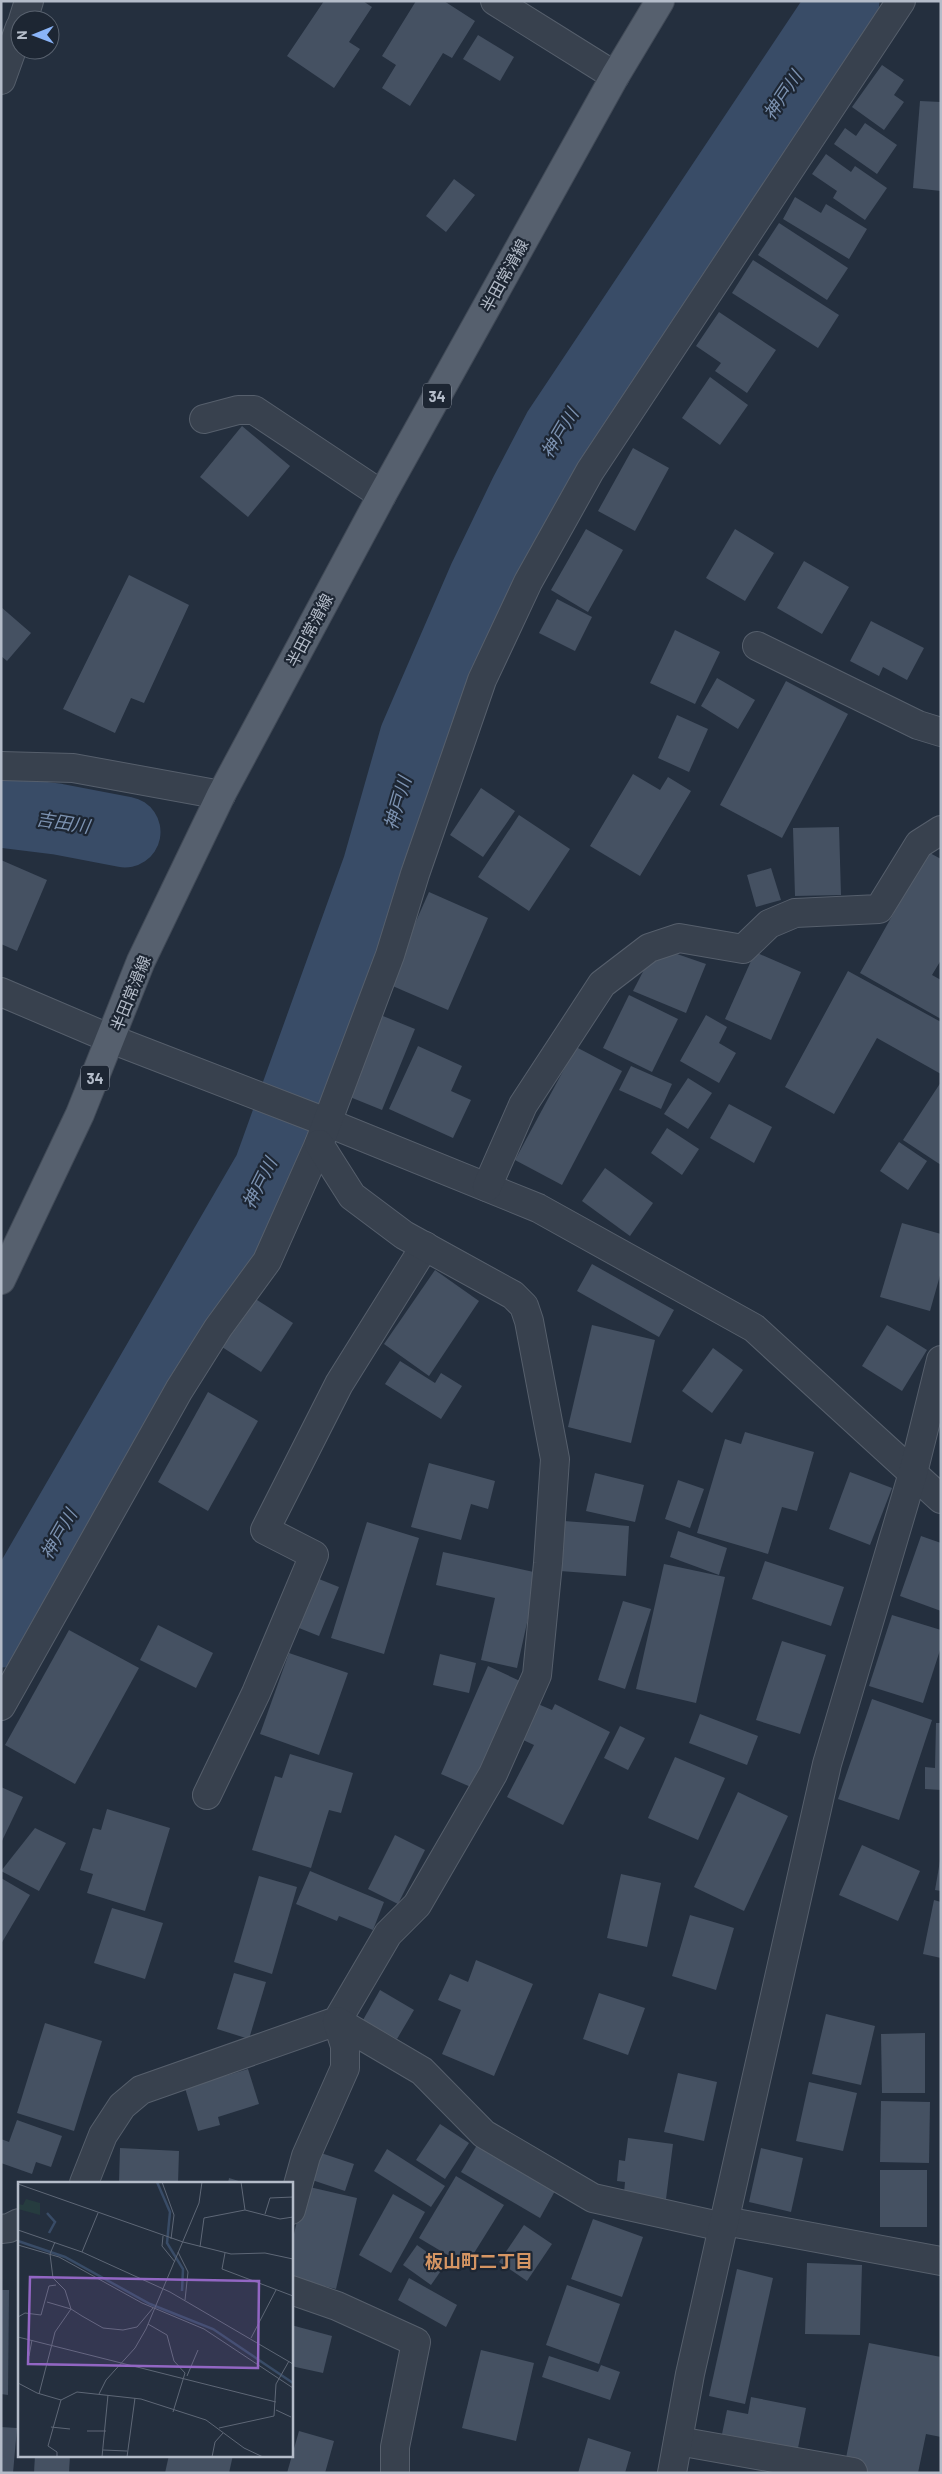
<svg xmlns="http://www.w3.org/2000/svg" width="942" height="2474" font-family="Barlow,'Noto Sans JP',sans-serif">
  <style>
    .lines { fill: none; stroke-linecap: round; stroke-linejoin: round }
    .river { stroke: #394c67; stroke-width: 71 }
    .building { fill: #455162 }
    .minor-casing { stroke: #565f6c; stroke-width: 30 }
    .major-casing { stroke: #414a57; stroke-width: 30 }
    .minor { stroke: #38414e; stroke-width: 28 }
    .major { stroke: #56606e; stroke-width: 28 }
    .labels { text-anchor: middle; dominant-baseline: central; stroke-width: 4.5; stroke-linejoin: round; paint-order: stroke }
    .shield { fill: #1d2633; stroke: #878f9c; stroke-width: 1 }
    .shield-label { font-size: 15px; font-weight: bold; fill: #b4bcc9 }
    .street-label { font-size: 16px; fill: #b4bcc9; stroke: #1d2633 }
    .water-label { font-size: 18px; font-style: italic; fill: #7c92b1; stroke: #1d2633 }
    .neighbourhood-label { font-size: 18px; font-weight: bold; fill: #d59563; stroke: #1d2633 }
    .inset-river { fill: none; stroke: #394c67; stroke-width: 2.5 }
    .inset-road { fill: none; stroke: #5e6776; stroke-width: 1 }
    .view { fill: #9266c3; fill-opacity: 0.15; stroke: #9266c3; stroke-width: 2.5 }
    .inset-edge { fill: none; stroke: #b4bcc9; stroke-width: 2.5 }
  </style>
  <rect width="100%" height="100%" fill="#242f3e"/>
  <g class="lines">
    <g class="river">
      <polyline points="1,812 57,819 125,832"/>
      <polyline points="1,1632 269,1170 378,867 415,737 483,580 525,493 558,430 844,1"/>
    </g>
  </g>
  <g class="building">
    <polygon points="324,1 363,1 372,7 349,42 360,49 334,88 287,56"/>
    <polygon points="416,1 444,1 475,21 452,58 443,53 410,106 382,88 396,65 382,56"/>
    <polygon points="478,35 514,57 500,81 463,59"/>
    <polygon points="882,65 904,80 894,95 904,102 884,130 852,107"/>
    <polygon points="920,101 941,102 941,191 913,188"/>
    <polygon points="865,123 897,145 877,174 834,144 845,128 856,136"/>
    <polygon points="826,154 851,172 855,166 887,188 865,220 833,198 837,191 812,174"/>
    <polygon points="454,179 475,195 446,232 426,216"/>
    <polygon points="795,197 821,213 826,204 867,229 849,259 783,219"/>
    <polygon points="779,223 848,268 827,300 758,255"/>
    <polygon points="753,260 839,315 818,348 732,293"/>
    <polygon points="719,312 776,350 747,393 715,371 721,363 696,346"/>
    <polygon points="710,377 748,405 720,445 682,418"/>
    <polygon points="242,426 290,466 248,517 200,477"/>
    <polygon points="633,448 669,468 635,531 598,511"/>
    <polygon points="586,529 623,550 588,612 551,590"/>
    <polygon points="735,529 774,553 745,601 706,578"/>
    <polygon points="804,561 849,587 822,634 777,608"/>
    <polygon points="129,575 189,605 144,703 131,698 115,733 63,709"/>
    <polygon points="557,599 592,617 575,651 539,633"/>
    <polygon points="1,607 31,633 7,661 1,656"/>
    <polygon points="871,621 924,648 907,680 883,667 879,676 850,661"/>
    <polygon points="675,630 720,652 695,704 650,683"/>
    <polygon points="717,678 755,700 738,729 701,706"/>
    <polygon points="786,681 848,714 782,838 720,805"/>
    <polygon points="677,715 708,729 689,772 658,758"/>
    <polygon points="633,774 660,790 668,777 691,791 640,876 590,846"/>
    <polygon points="481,788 515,811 483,857 450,835"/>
    <polygon points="519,815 570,849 529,911 478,877"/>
    <polygon points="839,827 841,895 795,896 793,828"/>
    <polygon points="928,852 941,859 941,960 932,975 941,980 941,1019 860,973"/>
    <polygon points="1,860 47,880 17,951 1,944"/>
    <polygon points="771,868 781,900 756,907 747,875"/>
    <polygon points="429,892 488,918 448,1010 388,984"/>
    <polygon points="755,952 801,972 771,1040 725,1019"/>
    <polygon points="677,954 706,964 686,1013 633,991 649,960"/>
    <polygon points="848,971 941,1022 941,1074 877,1038 834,1114 785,1087"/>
    <polygon points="629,995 678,1019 652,1072 603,1048"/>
    <polygon points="378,1014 415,1029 382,1110 345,1095"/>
    <polygon points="706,1015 727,1027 719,1043 736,1053 719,1083 680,1061"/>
    <polygon points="418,1046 462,1066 451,1091 471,1100 453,1138 389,1109"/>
    <polygon points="576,1047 622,1071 562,1185 515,1160"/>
    <polygon points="631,1066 672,1084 661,1109 619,1090"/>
    <polygon points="688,1078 712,1093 688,1129 664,1114"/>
    <polygon points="941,1082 941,1165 903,1140"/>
    <polygon points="729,1104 772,1127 754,1163 710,1138"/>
    <polygon points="667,1128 699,1149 682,1175 651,1153"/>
    <polygon points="899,1142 927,1161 908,1190 880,1171"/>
    <polygon points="605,1168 653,1203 630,1236 582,1201"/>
    <polygon points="902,1223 941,1234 941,1272 930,1311 880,1297"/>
    <polygon points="592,1264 674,1310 659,1337 577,1291"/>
    <polygon points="435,1270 479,1301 429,1376 384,1344"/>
    <polygon points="254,1298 293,1323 261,1372 222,1347"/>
    <polygon points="592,1325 655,1340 631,1443 568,1427"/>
    <polygon points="887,1325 927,1350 902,1391 862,1366"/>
    <polygon points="713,1348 743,1370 712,1413 682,1391"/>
    <polygon points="400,1361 435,1383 441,1373 462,1386 441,1419 385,1384"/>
    <polygon points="208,1392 258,1421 208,1511 158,1482"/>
    <polygon points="745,1432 814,1452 797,1511 782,1507 768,1554 697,1533 725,1439 741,1444"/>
    <polygon points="429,1463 495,1481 488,1509 471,1504 461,1540 411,1527"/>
    <polygon points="850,1472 892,1488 870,1545 829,1529"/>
    <polygon points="595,1473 644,1485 635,1522 586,1511"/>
    <polygon points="678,1480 704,1489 690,1528 665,1519"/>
    <polygon points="564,1521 629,1526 626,1576 560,1571"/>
    <polygon points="367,1522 419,1538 384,1654 331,1638"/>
    <polygon points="678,1531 727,1548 719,1575 670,1557"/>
    <polygon points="921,1536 941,1543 941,1611 900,1596"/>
    <polygon points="443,1552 538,1573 517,1668 481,1660 495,1598 436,1585"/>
    <polygon points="765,1561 844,1587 831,1626 752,1599"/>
    <polygon points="664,1564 725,1577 696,1703 636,1689"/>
    <polygon points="319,1579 339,1587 319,1636 299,1628"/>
    <polygon points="623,1601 651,1609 625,1689 598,1680"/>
    <polygon points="892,1615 941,1630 941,1647 923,1703 869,1686"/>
    <polygon points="158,1625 213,1653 196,1688 140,1660"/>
    <polygon points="69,1630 139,1668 75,1784 5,1745"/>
    <polygon points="782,1641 826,1655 800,1734 756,1720"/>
    <polygon points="289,1653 348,1673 319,1755 260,1734"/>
    <polygon points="440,1654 476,1663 469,1693 433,1685"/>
    <polygon points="488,1666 520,1681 473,1788 441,1774"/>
    <polygon points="872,1699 932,1720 899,1820 838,1799"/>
    <polygon points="538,1704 552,1710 555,1704 610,1732 563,1825 507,1797 534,1745 521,1739"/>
    <polygon points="700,1714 758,1736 747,1765 689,1743"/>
    <polygon points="936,1723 941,1723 941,1790 925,1789 925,1767 935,1768"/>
    <polygon points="620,1726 645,1738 628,1770 604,1758"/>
    <polygon points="290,1754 353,1773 341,1813 329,1810 311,1868 252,1850 275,1776 282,1778"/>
    <polygon points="675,1757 725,1778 698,1840 648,1818"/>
    <polygon points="1,1787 23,1797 1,1843"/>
    <polygon points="738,1792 788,1816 744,1911 694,1887"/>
    <polygon points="107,1809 170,1828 145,1911 87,1893 93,1874 80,1870 93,1828 101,1830"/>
    <polygon points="35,1828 66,1843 39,1891 1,1871"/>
    <polygon points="395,1835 425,1850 398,1904 368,1889"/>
    <polygon points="862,1845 920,1871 898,1921 839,1895"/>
    <polygon points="940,1861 941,1861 941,1891 935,1890"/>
    <polygon points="310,1871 384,1902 373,1930 339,1916 337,1921 296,1904"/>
    <polygon points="621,1874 661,1883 647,1947 607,1938"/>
    <polygon points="259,1876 297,1887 272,1974 234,1962"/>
    <polygon points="1,1878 30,1895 1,1944"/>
    <polygon points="934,1900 941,1902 941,1958 923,1954"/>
    <polygon points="112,1908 163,1923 145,1979 94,1963"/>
    <polygon points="690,1915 734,1928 716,1990 672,1976"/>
    <polygon points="476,1960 533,1984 494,2076 442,2054 461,2010 438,2000 450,1974 468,1982"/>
    <polygon points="234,1973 266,1982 249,2039 217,2029"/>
    <polygon points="380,1990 414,2010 397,2039 363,2020"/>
    <polygon points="599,1993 645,2008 628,2055 583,2039"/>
    <polygon points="826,2014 875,2026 861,2085 812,2074"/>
    <polygon points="45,2023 102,2041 74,2131 17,2113"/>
    <polygon points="925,2033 925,2093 882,2093 881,2034"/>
    <polygon points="248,2069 259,2104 218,2117 220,2125 198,2131 185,2088"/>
    <polygon points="678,2073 717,2082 704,2141 664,2132"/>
    <polygon points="809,2082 857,2093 843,2151 796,2141"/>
    <polygon points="881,2101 930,2102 929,2163 880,2162"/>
    <polygon points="17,2120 62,2136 51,2167 36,2162 32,2174 1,2163 1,2139 9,2142"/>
    <polygon points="440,2124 469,2143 445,2179 416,2160"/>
    <polygon points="628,2138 673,2144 666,2199 624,2193 625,2182 617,2181 619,2160 625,2161"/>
    <polygon points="477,2145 555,2191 540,2218 461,2172"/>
    <polygon points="120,2148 179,2151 178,2183 119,2183"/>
    <polygon points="761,2148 803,2158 791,2212 749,2202"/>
    <polygon points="387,2149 445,2186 431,2207 374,2171"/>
    <polygon points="318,2152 354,2164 345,2191 309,2179"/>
    <rect x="880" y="2170" width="47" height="57"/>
    <polygon points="456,2176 504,2205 466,2266 419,2238"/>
    <polygon points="229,2178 242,2182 241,2183 228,2183"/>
    <polygon points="305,2186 357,2198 336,2289 291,2278 291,2247"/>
    <polygon points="393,2194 425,2212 391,2273 359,2255"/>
    <polygon points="593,2219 643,2237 622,2297 571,2279"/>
    <polygon points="524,2225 552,2244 527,2281 499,2262"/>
    <polygon points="417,2245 445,2265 431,2285 403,2265"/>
    <polygon points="807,2263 862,2265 860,2335 805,2334"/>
    <polygon points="737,2269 773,2278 745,2404 709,2396"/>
    <polygon points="409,2278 457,2305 446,2327 398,2300"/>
    <polygon points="567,2285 620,2304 599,2364 546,2345"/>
    <polygon points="1,2290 9,2290 8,2395 1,2394"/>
    <polygon points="291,2325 332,2336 323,2373 291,2366"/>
    <polygon points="869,2343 941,2357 941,2437 926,2434 918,2473 861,2473 845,2463"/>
    <polygon points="481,2350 534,2363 516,2441 462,2428"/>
    <polygon points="549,2356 598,2372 601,2365 620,2372 610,2400 542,2377"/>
    <polygon points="751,2397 806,2408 798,2448 722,2434 727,2410 748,2414"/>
    <polygon points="1,2427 17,2428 13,2473 1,2473"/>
    <polygon points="299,2431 334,2441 325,2473 287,2473"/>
    <polygon points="588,2438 631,2452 625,2473 578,2473"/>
    <polygon points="35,2455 70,2455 69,2473 34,2473"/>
    <polygon points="169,2455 233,2455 229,2473 165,2473"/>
  </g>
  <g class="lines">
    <g class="minor-casing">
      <g id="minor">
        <polyline points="495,1 615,76"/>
        <polyline points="23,20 29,1"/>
        <polyline points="1,80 20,27"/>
        <polyline points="204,419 238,410 254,410 382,495"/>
        <polyline points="757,646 918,725 941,732"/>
        <polyline points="1,766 73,768 221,795"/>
        <polyline points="1,992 111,1039 326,1122 538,1208 754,1328 941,1499"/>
        <polyline points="487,1187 523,1105 602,984 649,948 679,938 743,949 769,924 795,913 879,909 919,844 941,830"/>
        <polyline points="1,1706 179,1390 218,1328 267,1261 319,1144 390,955 415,874 482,680 528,582 590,471 901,1"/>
        <polyline points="207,1795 256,1693 314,1555 265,1530 339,1384 425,1246"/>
        <polyline points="84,2183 103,2135 122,2106 141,2090 337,2021 388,1934 417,1905 493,1774 537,1675 548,1563 555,1459 529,1321 524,1306 513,1295 404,1235 352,1196 319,1144"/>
        <polyline points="291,2210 306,2156 345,2068 345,2046 337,2021 422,2071 484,2134 593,2198 723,2227"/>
        <polyline points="725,2221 941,2261"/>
        <polyline points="1,2229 9,2228 19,2223"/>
        <polyline points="291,2290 337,2306 416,2342 395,2447 395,2473"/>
        <polyline points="678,2441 853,2472"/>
        <polyline points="672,2473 690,2374 723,2227 827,1764 913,1473 941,1360"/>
      </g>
    </g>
    <g class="major-casing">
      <polyline id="major" points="1,1280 80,1114 141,961 221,795 382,495 615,76 660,1"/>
    </g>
    <use href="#minor" class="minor"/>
    <use href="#major" class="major"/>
  </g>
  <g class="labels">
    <g class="shield">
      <rect x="423" y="383.5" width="28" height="25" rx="4"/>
      <rect x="81" y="1065.5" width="28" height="25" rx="4"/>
    </g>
    <g class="shield-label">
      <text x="437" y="396">34</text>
      <text x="95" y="1078">34</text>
    </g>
    <g class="street-label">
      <text transform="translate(504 275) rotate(-61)">半田常滑線</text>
      <text transform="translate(309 630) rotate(-62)">半田常滑線</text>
      <text transform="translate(130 993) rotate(-68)">半田常滑線</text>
    </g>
    <g class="water-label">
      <text transform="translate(782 95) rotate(-56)">神戸川</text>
      <text transform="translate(559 433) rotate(-59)">神戸川</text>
      <text transform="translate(397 803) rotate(-74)">神戸川</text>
      <text transform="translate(63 822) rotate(9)">吉田川</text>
      <text transform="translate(259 1183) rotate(-63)">神戸川</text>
      <text transform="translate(58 1534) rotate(-60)">神戸川</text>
    </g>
    <g class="neighbourhood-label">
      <text x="479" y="2261">板山町二丁目</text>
    </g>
  </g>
  <g transform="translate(18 2182)">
    <rect width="275" height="275" fill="#242f3e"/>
    <path d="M8,17L22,21V33L0,27V22L5,23Z" fill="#263c3f"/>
    <path class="inset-river" d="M139,0L152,30L149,61L165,87L164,109M29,31L37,40L31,51M0,59L47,75L132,122L195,147L275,201"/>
    <path class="inset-road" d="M144,0L156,33L153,57M223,0L227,28M0,2L165,60L213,72L247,71L275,77M247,32L252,16L275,15M0,48L64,70L152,110L275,182M145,54L144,64L157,80M37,60L32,72L35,96L47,108L53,127L64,134L85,146L105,148L119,145L135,126M0,63L41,75L124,121L186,147L275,206M182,65L186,36L227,28L262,37L275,35M64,70L80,31M160,70L170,90L167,118M207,71L204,87L275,114M29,120L53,127L37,150L34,162M0,135L7,131L23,133L31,104L38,103M130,142L149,153L156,179L167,191L155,230M0,155L258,220M233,156L258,108M11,174L14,158M30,183H50M169,194L180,168M0,201L19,211L43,218L59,210L123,217L188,238L226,266L245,275M21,212L34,162M81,212L88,198L117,166L128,147L181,21L184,0M258,228L273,235M33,245L52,247M201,246L256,234L258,202L271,179M69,249H88M85,268L109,269M39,275V270L30,264L43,218M84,275L90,213M109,275L117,216M194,275L197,260L205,251"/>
    <path class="view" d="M12,95L241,99L240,186L10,182Z"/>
    <rect width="275" height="275" class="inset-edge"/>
  </g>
  <rect width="942" height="2474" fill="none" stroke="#b4bcc9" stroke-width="5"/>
  <g transform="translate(35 35) rotate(269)"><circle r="24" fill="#1d2633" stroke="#59626f"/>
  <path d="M0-4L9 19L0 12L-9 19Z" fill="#8ab4f8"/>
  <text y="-8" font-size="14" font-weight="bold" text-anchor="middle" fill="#b4bcc9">N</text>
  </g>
</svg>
